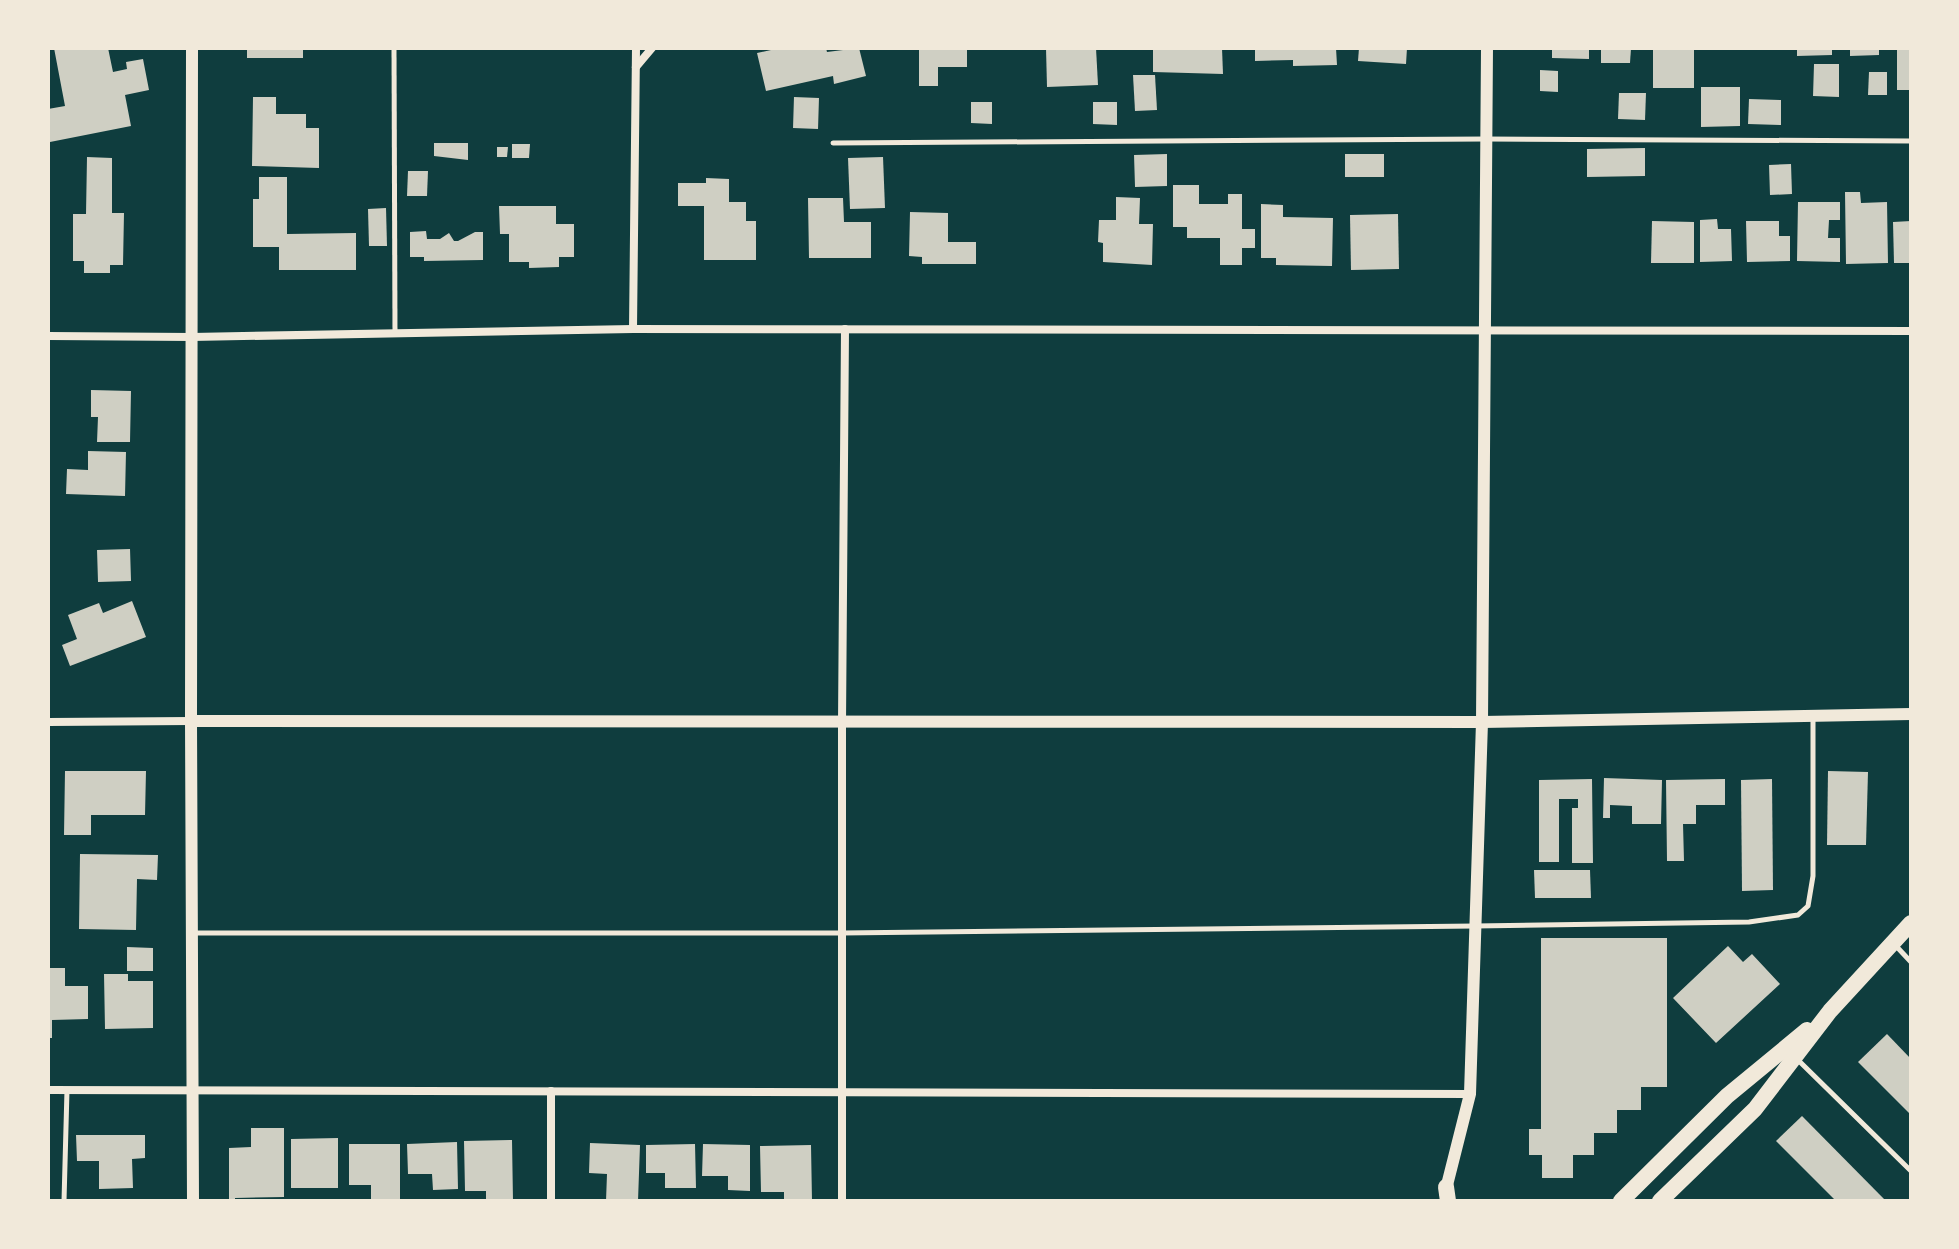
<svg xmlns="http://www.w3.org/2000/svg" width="1959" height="1249" font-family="'PT Sans Narrow',sans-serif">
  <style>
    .building { fill: #cfcfc3 }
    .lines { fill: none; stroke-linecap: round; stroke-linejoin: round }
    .service { stroke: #f1e9da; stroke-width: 5 }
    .minor { stroke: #f1e9da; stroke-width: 8 }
    .tertiary { stroke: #f1e9da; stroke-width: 12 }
    .trunk { stroke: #f1e9da; stroke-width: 16 }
  </style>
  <rect width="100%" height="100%" fill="#0f3d3e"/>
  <g class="building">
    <polygon points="54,48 108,48 113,72 127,69 126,62 143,59 149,90 125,95 131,126 50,142 48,109 65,106"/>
    <rect x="247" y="48" width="56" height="10"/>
    <polygon points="780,48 826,48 827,52 859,48 866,76 834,84 833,76 766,91 757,53"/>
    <polygon points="919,48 967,48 967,67 938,67 938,86 919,86"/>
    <polygon points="1046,48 1096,48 1098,85 1047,87"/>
    <polygon points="1153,48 1222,48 1223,74 1153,72"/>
    <polygon points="1255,48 1336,48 1337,65 1293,66 1293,60 1255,61"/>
    <polygon points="1359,48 1407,48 1406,64 1358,61"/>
    <polygon points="1552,48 1589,48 1589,59 1552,58"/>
    <polygon points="1601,48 1631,48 1630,63 1601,63"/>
    <rect x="1653" y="48" width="41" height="40"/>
    <polygon points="1797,48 1832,48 1832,55 1797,56"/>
    <polygon points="1850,48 1879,48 1879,55 1850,56"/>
    <rect x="1897" y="48" width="14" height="42"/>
    <polygon points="1814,64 1839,64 1839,97 1813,96"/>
    <polygon points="1540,70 1558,71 1558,92 1540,91"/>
    <polygon points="1869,72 1887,72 1887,95 1868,95"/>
    <polygon points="1133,75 1155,75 1157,110 1135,111"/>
    <polygon points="1701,87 1740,87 1740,126 1701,127"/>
    <polygon points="1619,93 1646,93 1645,120 1618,119"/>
    <polygon points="253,97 276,97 276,114 306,114 306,128 319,128 319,168 252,166"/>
    <polygon points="794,97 819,98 818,129 793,128"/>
    <polygon points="1749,99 1781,100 1781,125 1748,124"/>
    <polygon points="971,102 992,102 992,124 971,123"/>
    <polygon points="1093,102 1117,102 1117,125 1093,124"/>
    <polygon points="434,143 468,143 468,160 434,156"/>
    <polygon points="512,144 530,144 529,158 512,158"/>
    <polygon points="497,147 508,147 507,157 497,157"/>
    <polygon points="1645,148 1645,176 1587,177 1587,149"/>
    <polygon points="1167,154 1167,186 1135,187 1134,155"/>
    <rect x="1345" y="154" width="39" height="23"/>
    <polygon points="87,157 112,158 112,213 124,213 123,265 110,265 110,273 84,273 84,261 73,261 73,214 86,214"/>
    <polygon points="883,157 885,208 850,209 848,158"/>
    <polygon points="1791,164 1792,194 1770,195 1769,165"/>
    <polygon points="408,171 428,171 427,196 407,196"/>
    <polygon points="259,177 287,177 287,234 356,233 356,270 279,270 279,247 253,247 253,199 259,199"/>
    <polygon points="706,178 729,179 729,202 746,202 746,221 756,221 756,260 704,260 704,206 678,206 678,183 706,183"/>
    <polygon points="1173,185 1199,185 1199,204 1228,204 1228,194 1242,194 1242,229 1255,229 1255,248 1242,248 1242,265 1220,265 1220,238 1187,238 1187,227 1173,227"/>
    <polygon points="1845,192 1860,192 1861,203 1887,202 1888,263 1846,264"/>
    <polygon points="1116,197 1140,198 1139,224 1153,224 1152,265 1103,262 1103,243 1098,242 1099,220 1116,220"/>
    <polygon points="808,198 843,198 844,222 871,222 871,258 809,258"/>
    <polygon points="1798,202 1840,202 1840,220 1829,220 1828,238 1840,238 1840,262 1797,261"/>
    <polygon points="1261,204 1283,205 1283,217 1333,218 1332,266 1276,265 1276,258 1261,258"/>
    <polygon points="499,206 556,206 556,224 574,224 574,257 559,257 559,267 529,268 529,262 509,262 509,234 500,234"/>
    <polygon points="386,208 387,246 369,246 368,209"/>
    <polygon points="910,212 948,213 948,242 976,242 976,264 922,264 922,257 909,256"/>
    <polygon points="1398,214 1399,269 1351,270 1350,215"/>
    <polygon points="1717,219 1718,229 1731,229 1732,261 1700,262 1700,220"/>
    <polygon points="1652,221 1694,222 1694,263 1651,263"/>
    <polygon points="1746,221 1779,221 1779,236 1790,236 1790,261 1747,262"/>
    <polygon points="1911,221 1911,263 1894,263 1893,222"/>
    <polygon points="426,231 427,239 440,239 449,233 454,241 458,241 475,232 483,232 483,260 424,261 424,257 410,257 410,232"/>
    <polygon points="91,390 131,391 130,442 97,442 98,417 91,417"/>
    <polygon points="88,451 126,452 125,496 66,494 67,469 88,470"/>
    <polygon points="130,549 131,581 98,582 97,550"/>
    <polygon points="132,601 146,637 70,666 62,645 77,639 68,615 99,603 103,613"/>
    <polygon points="65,771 146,771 145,815 91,815 91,835 64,835"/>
    <polygon points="1828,771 1868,772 1866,845 1827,845"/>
    <polygon points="1604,778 1662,780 1661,824 1632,824 1632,806 1610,805 1610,818 1603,818"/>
    <polygon points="1592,779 1593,863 1572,863 1572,808 1578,808 1578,799 1559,799 1559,862 1539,862 1539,780"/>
    <polygon points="1725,779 1725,805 1696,805 1696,824 1683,824 1684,861 1667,861 1666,780"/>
    <polygon points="1772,779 1773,890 1742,891 1741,780"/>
    <polygon points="80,854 158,855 157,880 137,879 136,930 79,929"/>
    <polygon points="1534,870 1590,870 1591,898 1535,898"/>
    <polygon points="1541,938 1667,938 1667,1087 1641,1087 1641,1110 1617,1110 1617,1133 1594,1133 1594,1155 1573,1155 1573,1178 1542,1178 1542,1155 1529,1155 1529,1129 1541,1129"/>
    <polygon points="1728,946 1743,962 1752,954 1780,984 1716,1043 1673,998"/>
    <polygon points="127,947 153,948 153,971 127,971"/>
    <polygon points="48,968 65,968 65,986 88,986 88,1019 52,1020 52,1038 48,1038"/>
    <polygon points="104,974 128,974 128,981 153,981 153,1028 105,1029"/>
    <polygon points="1887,1034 1911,1059 1911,1115 1858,1062"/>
    <polygon points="1802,1116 1886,1201 1836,1201 1776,1141"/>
    <polygon points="251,1128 284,1128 284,1197 235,1198 235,1201 229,1201 229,1148 251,1147"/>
    <polygon points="76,1135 145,1135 145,1158 132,1159 133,1188 99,1189 99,1161 77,1161"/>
    <polygon points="338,1138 338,1188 291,1188 291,1139"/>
    <polygon points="512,1140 513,1201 486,1201 486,1191 465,1191 464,1141"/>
    <polygon points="457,1142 458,1189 433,1190 432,1174 408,1174 407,1144"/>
    <polygon points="590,1143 640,1145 638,1201 606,1201 607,1174 589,1173"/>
    <polygon points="349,1144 400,1144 400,1201 371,1201 371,1185 349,1185"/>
    <polygon points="695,1144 696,1188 665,1188 665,1173 646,1173 646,1145"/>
    <polygon points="703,1144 750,1145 750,1191 728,1190 728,1176 702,1176"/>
    <polygon points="811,1145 812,1201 784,1201 784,1192 761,1192 760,1146"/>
  </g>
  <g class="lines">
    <g class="service">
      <polyline points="394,48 395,333"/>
      <polyline points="833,143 1486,139 1911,141"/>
      <polyline points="193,933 842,933 1475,926 1749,922 1798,915 1808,906 1813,876 1813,716"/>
      <polyline points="1896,946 1911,962"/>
      <polyline points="1798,1060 1911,1171"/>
      <polyline points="64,1201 67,1090"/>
    </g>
    <g class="minor">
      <polyline points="636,67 652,48"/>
      <polyline points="633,329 636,48"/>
      <polyline points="48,336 192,337 633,329 1911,331"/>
      <polyline points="48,722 191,721"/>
      <polyline points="48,1090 1470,1094"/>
      <polyline points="551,1091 551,1201"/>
      <polyline points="842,1201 842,723 845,329"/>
    </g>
    <g class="tertiary">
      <polyline points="192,48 191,721 193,1201"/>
      <polyline points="191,721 1482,722 1911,714"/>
      <polyline points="1445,1193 1470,1094 1482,722 1487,48"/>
    </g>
    <g class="trunk">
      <polyline points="1446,1187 1448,1201"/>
      <polyline points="1621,1201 1727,1096 1807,1030"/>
      <polyline points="1660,1201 1755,1109 1830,1011 1911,923"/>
    </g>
  </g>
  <rect width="1959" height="1249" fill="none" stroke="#f1e9da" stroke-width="100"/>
</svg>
